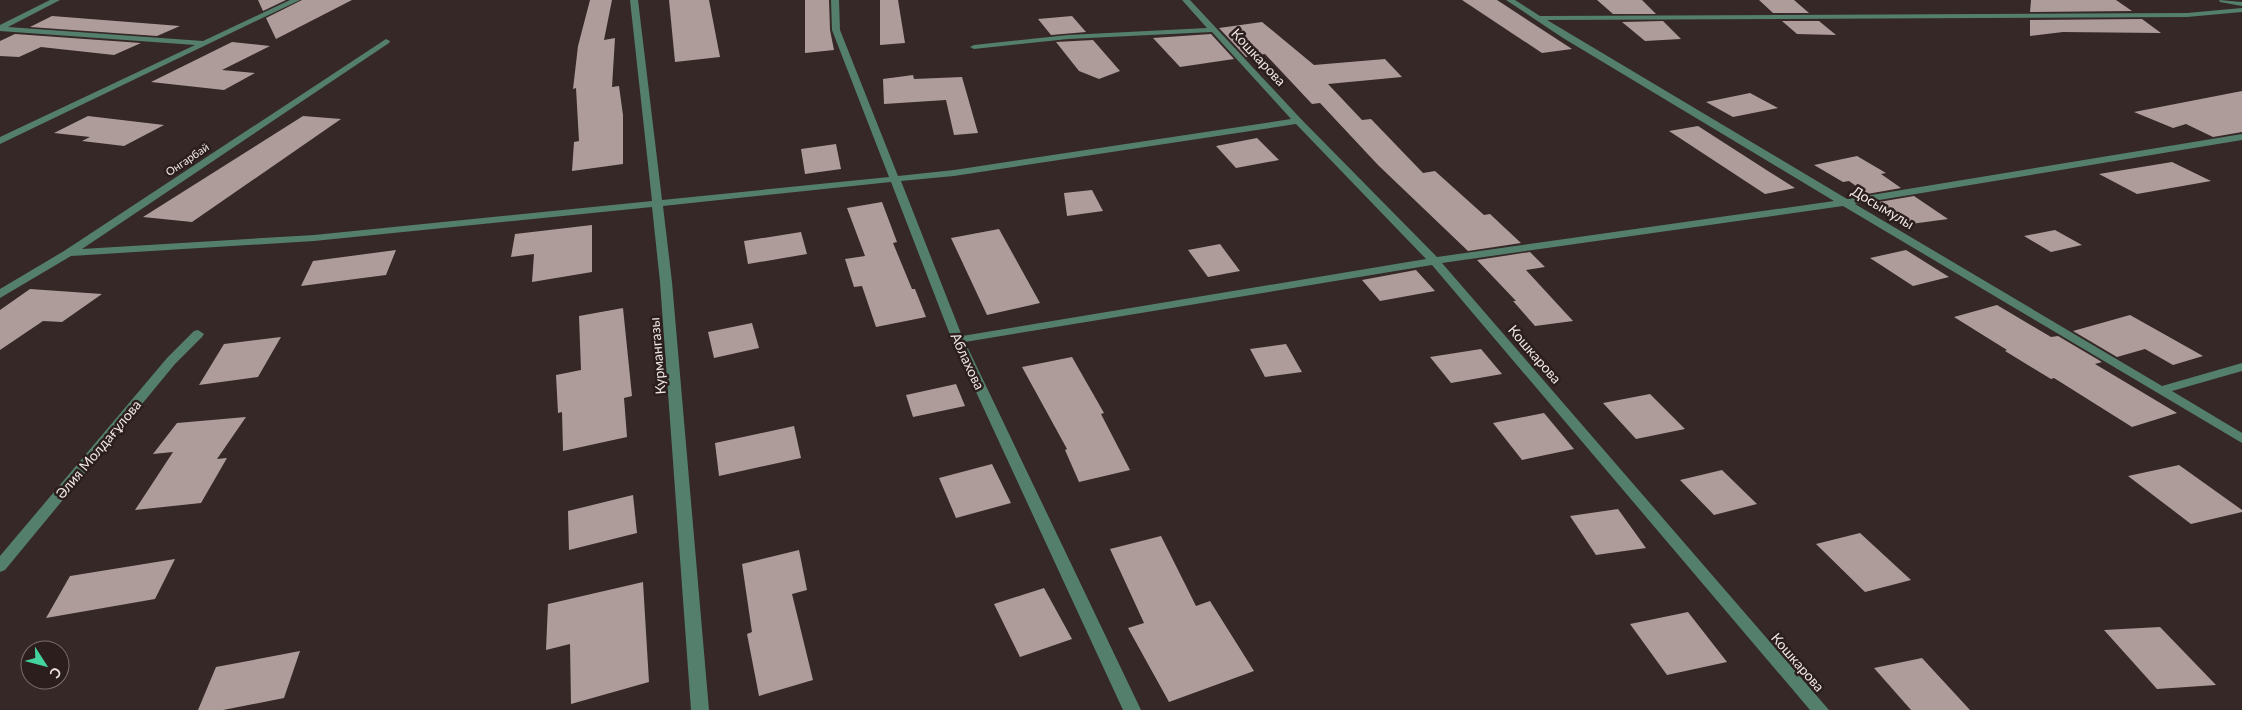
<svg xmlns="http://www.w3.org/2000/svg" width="2242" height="710" font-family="Lato,sans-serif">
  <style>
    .building { fill: #ad9c9a }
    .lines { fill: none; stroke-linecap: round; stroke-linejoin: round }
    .minor { fill: #537f6c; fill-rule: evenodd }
    .labels { text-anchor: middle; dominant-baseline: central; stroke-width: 5; stroke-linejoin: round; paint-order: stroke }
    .far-street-label { font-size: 11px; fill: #efe6e5; stroke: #2b1e1d }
    .street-label { font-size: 14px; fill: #efe6e5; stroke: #2b1e1d }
  </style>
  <rect width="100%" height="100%" fill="#352827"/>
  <g class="building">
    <polygon points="258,0 286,0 263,11"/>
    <polygon points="302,0 352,0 276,39 266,18"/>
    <polygon points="590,0 612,0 604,40 615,38 612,87 619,86 623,115 623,164 572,171 574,142 579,141 576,88 573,89 578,46"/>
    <polygon points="669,0 709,0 720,57 675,62"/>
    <polygon points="805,0 829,0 830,30 834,50 805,53"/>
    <polygon points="880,0 898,0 905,43 880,45"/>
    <polygon points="1462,0 1497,0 1572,49 1542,53"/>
    <polygon points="1597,0 1642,0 1656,14 1613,14"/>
    <polygon points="1759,0 1794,0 1809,13 1773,13"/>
    <polygon points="2031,0 2116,0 2132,11 2030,12"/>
    <polygon points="52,16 180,26 157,36 30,27"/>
    <polygon points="1072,16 1086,32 1051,35 1038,19"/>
    <polygon points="2142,19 2161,33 2063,32 2030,36 2030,20"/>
    <polygon points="1663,21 1681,39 1645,41 1622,22"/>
    <polygon points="1782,21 1819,21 1836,35 1797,34"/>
    <polygon points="1262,22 1314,65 1385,59 1402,77 1328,84 1362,120 1371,119 1423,173 1435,171 1484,215 1490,214 1521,243 1468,251 1378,165 1320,103 1312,104 1265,54 1246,57 1219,28"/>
    <polygon points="15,34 141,43 114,55 41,47 19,57 0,56 0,41"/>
    <polygon points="1211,34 1234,59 1180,67 1153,38"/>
    <polygon points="1093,40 1120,71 1099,79 1079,71 1056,42"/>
    <polygon points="232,42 270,46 222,70 255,73 224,90 151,82"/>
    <polygon points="913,75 914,79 962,77 978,133 954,135 946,100 884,104 883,79"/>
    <polygon points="2242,91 2242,132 2213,137 2186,124 2173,128 2134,112"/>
    <polygon points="1750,93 1778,108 1733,117 1706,102"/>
    <polygon points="88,116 164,125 124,146 82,141 90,137 54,133"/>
    <polygon points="303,116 341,119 192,222 143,217"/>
    <polygon points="1698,126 1768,171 1795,188 1765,194 1669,131"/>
    <polygon points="1257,138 1279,160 1236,168 1216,146"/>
    <polygon points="836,144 841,169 805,174 801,149"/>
    <polygon points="1857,156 1886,173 1881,174 1901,188 1867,194 1849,181 1843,182 1814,165"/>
    <polygon points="2172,162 2211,181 2137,194 2099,174"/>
    <polygon points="1092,190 1103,211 1067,216 1064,193"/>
    <polygon points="1914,196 1948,219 1911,224 1879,202"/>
    <polygon points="882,202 897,242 893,243 912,289 915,289 926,317 876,327 862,286 854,287 845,259 865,256 847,208"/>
    <polygon points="592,225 592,272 532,282 534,254 511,257 515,234"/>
    <polygon points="999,229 1040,303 987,315 951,238"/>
    <polygon points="2055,230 2082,245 2051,252 2024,236"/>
    <polygon points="801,232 807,254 748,264 744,241"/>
    <polygon points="1220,244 1240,271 1208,277 1188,250"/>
    <polygon points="396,250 386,275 301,286 313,261"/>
    <polygon points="1906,250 1949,277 1913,286 1870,258"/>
    <polygon points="1530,252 1545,267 1526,270 1573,321 1535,326 1513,301 1516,301 1477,260"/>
    <polygon points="1416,270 1435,291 1380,301 1362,280"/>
    <polygon points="30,289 102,294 62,322 43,321 0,350 0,310"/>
    <polygon points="1997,305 2051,337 2058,336 2102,362 2095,364 2177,413 2132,427 2054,378 2051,379 2005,351 2007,350 1954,317"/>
    <polygon points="623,308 632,396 624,398 627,437 563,451 562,412 558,413 556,375 581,370 579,316"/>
    <polygon points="2130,315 2203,356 2173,365 2145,349 2117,357 2073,331"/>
    <polygon points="752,323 759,348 714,358 708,332"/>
    <polygon points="281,337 258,377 199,385 224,344"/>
    <polygon points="1286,344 1302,372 1265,377 1250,349"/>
    <polygon points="1481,349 1502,374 1451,383 1430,357"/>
    <polygon points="1072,357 1104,413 1101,414 1130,470 1079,482 1065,450 1067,449 1022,367"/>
    <polygon points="956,384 965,406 913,417 906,395"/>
    <polygon points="1650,394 1685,429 1636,439 1603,403"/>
    <polygon points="1544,413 1574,449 1522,460 1493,423"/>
    <polygon points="246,417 217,459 227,458 201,503 135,510 173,452 153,454 177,423"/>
    <polygon points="794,426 801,458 719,476 715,443"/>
    <polygon points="992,464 1011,503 956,518 939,478"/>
    <polygon points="2179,465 2242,510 2242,512 2191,524 2128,476"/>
    <polygon points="1722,470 1757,504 1714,515 1680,480"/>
    <polygon points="633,495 637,533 569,550 568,511"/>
    <polygon points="1618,509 1646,548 1596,555 1570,516"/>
    <polygon points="1860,533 1911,580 1865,592 1816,544"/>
    <polygon points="1161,536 1196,606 1210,601 1254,671 1169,702 1128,628 1144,623 1110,549"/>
    <polygon points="799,550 807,590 792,594 813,680 759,696 747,634 752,632 742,564"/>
    <polygon points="175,559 155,599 46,618 70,576"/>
    <polygon points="643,582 649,682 571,704 570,644 546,650 548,604"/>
    <polygon points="1044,588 1072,639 1020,657 994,604"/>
    <polygon points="1688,612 1727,662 1667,675 1630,624"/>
    <polygon points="2160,627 2216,685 2157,689 2104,630"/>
    <polygon points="300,651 284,698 223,710 198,710 216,667"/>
    <polygon points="1922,658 1970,710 1911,710 1874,668"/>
  </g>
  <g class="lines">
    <g class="minor">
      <polygon points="50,0 60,0 8,27 203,41 290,0 300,0 0,144 0,137 195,45 0,31 0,25"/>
      <path d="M630,0H638L662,200L889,177L832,30L831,0H839L840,30L898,176L954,170L1291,119L1212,32L1068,39L974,49L970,47L974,45L1068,35L1207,28L1182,0H1190L1301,119L1437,257L1834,201L1563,38L1506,0H1515L1540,16L2187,13L2242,8V12L2187,17L1547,20L1847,199L2242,134V140L1855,204L2162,386L2242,363V371L2172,391L2242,433V443L1843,206L1442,263L1829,710H1810L1432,265L965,342L1141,710H1123L952,340L891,182L663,206L672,282L709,710H691L660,282L652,207L314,241L71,256L0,298V289L64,251L386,39L390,41L389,43L82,249L314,235L652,201ZM1296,124L1426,259L962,336L901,181L954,176Z"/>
      <polygon points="2219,0 2242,2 2242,6 2220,2"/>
      <polygon points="198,330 204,334 202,337 175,364 5,570 0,572 0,556 167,358 194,331"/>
    </g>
  </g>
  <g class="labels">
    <g class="far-street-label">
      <text transform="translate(187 159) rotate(-34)">Онгарбай</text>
    </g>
    <g class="street-label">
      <text transform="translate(1259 57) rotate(47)">Кошкарова</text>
      <text transform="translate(1883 207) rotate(31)">Досымулы</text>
      <text transform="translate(1535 354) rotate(49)">Кошкарова</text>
      <text transform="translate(657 356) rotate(-95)">Курмангазы</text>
      <text transform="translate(968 361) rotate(65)">Аблахова</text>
      <text transform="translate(98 449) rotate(-50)">Әлия Молдағұлова</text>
      <text transform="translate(1798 662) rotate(49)">Кошкарова</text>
    </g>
  </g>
  <g transform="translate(45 665) rotate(126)"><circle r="24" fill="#2b1e1d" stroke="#796e6d"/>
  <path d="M0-4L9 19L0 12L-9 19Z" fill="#44d49f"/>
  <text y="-8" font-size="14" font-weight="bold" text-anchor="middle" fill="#efe6e5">С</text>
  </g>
</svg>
